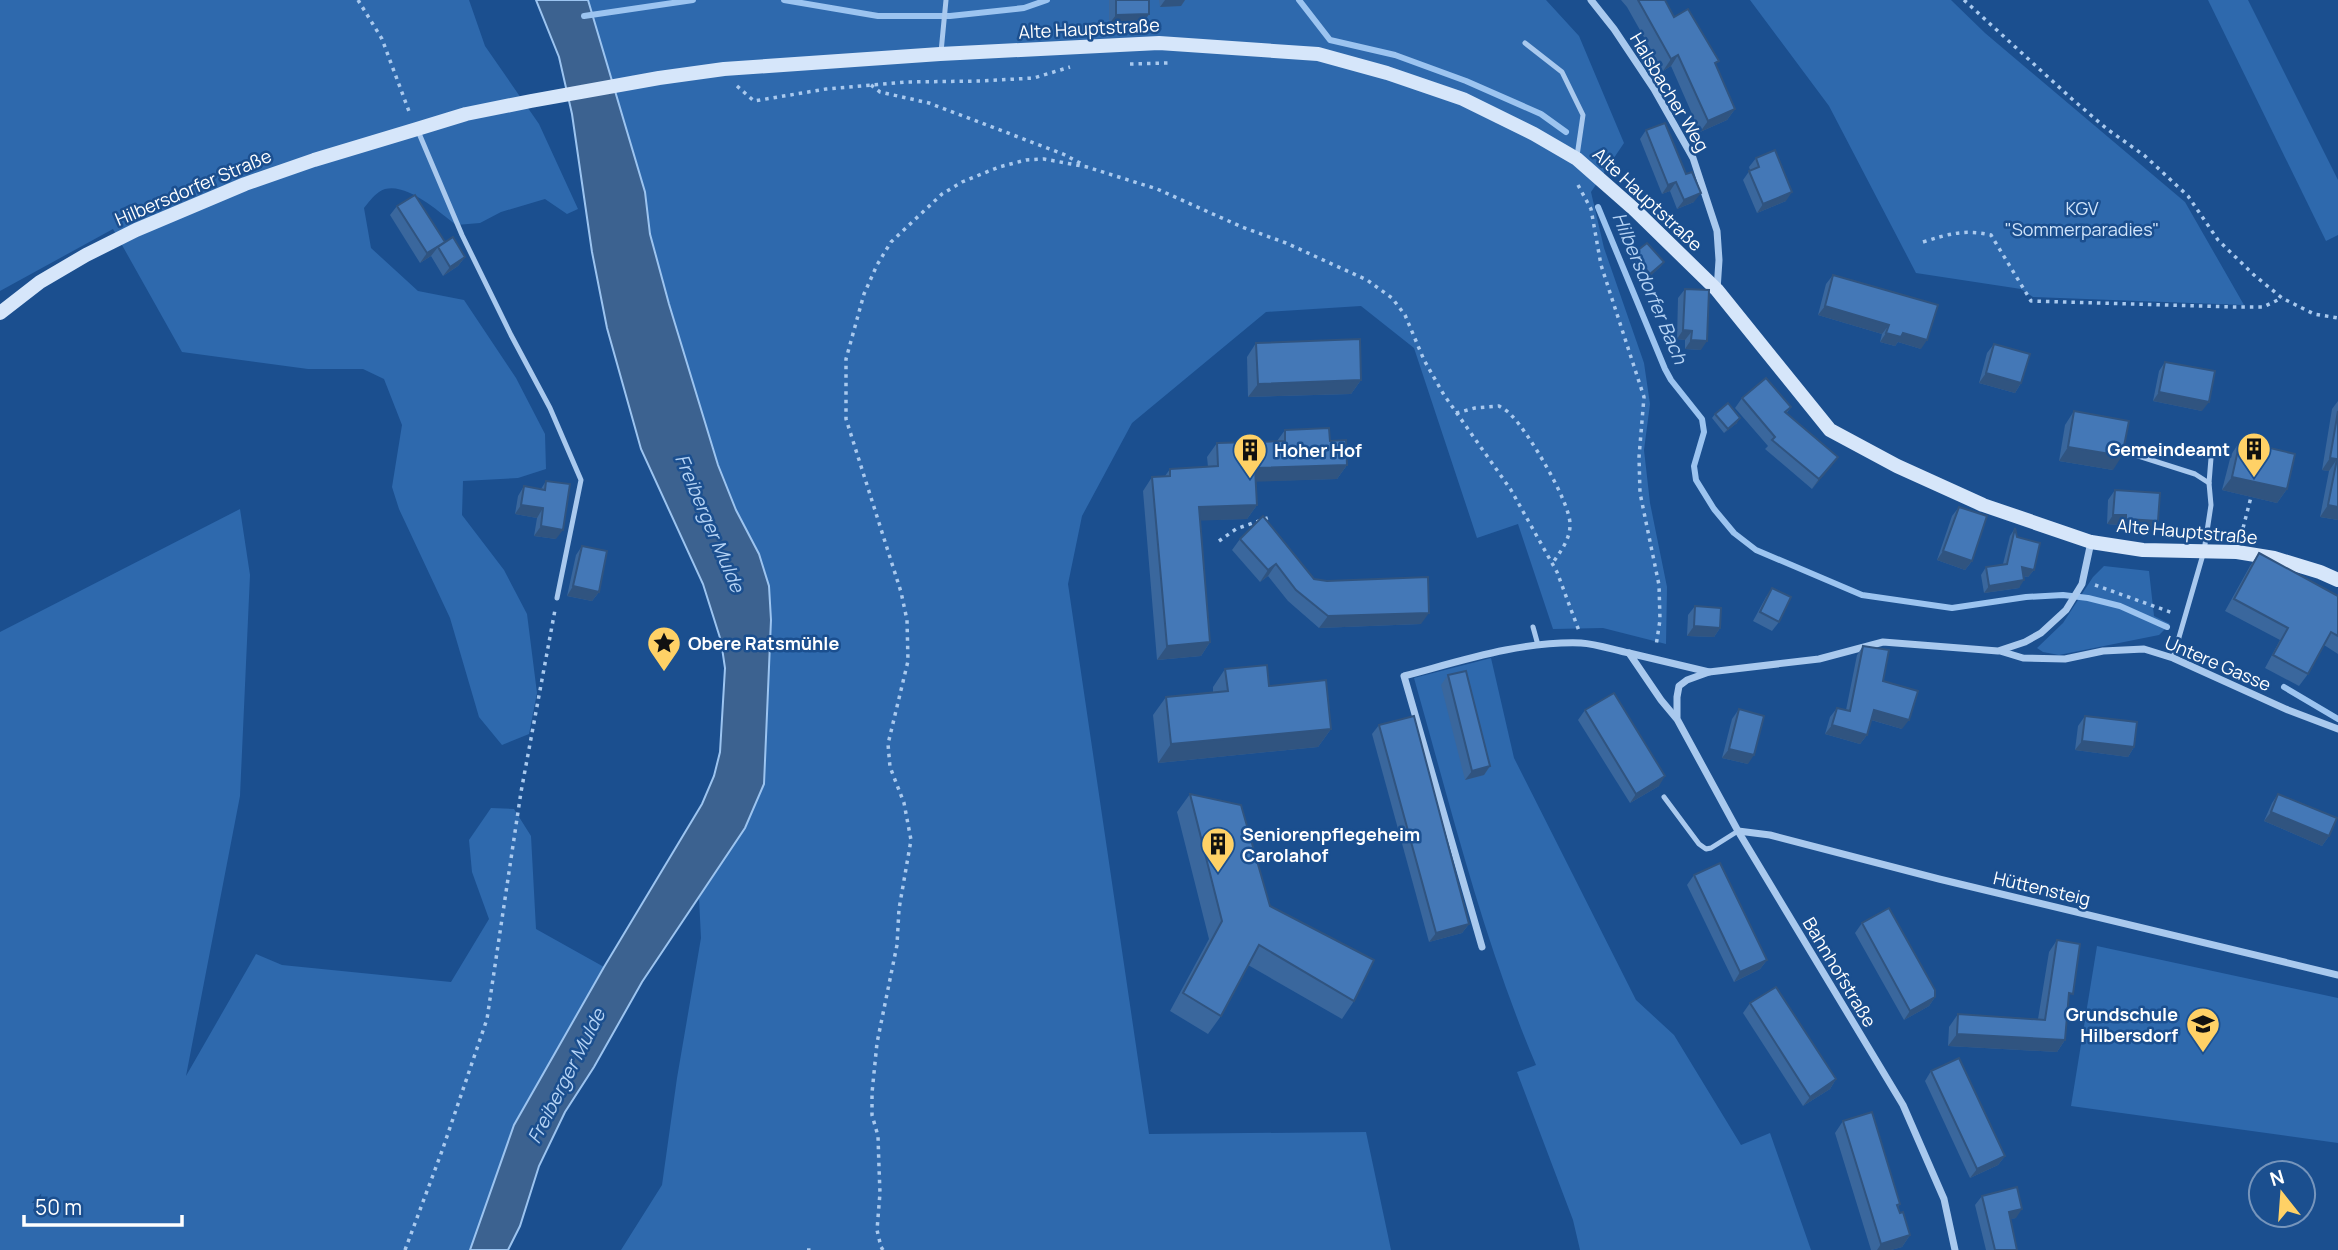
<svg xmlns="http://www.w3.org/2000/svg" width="2338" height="1250" font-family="Manrope,sans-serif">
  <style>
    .green { fill: #2e69ad }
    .water { fill: #3c6290; stroke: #9cc4f0; stroke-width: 2 }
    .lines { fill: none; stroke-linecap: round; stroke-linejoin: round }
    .stream { stroke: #9cc4f0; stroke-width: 6 }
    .path { stroke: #a9c9ee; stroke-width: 3.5; stroke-dasharray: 3.5 5; stroke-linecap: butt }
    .lane { stroke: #a9c9ee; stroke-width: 5 }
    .street { stroke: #a9c9ee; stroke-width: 7 }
    .secondary { stroke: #d6e6fa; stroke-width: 14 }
    .wall { fill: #3a679d }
    .shaded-wall { fill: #305480 }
    .building { fill: #4478b7; stroke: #305480; stroke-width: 2 }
    .labels { text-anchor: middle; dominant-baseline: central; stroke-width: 5; stroke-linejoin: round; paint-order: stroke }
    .street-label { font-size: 18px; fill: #fff; stroke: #1b4f8f }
    .park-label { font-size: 18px; fill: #cfe3fa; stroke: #1b4f8f }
    .poi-label { font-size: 18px; font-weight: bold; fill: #fff; stroke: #1b4f8f; text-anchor: start }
    .water-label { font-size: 19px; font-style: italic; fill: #b5d3f5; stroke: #1b4f8f }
  </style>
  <rect width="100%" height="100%" fill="#1b4f8f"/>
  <g class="green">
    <path d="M0,0H469L485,46L539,124L578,209L567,214L545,199L501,212L480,223L456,225C439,212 401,177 379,192C373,196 368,203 364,208L371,248L418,291L464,300L516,378L545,434L546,469L518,478L463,481L462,515L504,570L527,614L537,693L529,734L502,745L479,717L450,618L399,509L392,487L402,425L384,379L363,369H308L182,352L113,229L0,291Z"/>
    <polygon points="588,0 1546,0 1579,36 1624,143 1591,192 1604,248 1644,363 1650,404 1644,450 1650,503 1667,587 1666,644 1603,628 1553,629 1518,524 1477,538 1414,348 1361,306 1266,312 1132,423 1082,516 1068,584 1149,1134 1366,1132 1391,1250 621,1250 662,1185 677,1078 701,938 699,898 745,828 764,784 771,620 769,586 759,554 736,510 718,465 669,304 650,234 645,192"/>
    <polygon points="1750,0 1951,0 1985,33 2185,202 2244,305 2033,297 2021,289 1916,273 1829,106"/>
    <polygon points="2208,0 2248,0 2338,180 2338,235 2326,241"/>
    <polygon points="240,509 250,575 240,796 186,1076 256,954 282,965 451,982 489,919 472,872 469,840 491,808 514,809 531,836 536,929 604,967 514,1125 470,1250 0,1250 0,632"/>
    <polygon points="2104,566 2149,571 2154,616 2170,624 2159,635 2059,655 2043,652 2037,648 2063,623 2093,577"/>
    <path d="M1491,658L1514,758L1636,1000L1674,1035L1741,1145L1770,1133L1811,1250H1580L1573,1220L1517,1072L1536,1065C1483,940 1451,808 1414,678Z"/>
    <polygon points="2097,946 2338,998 2338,1143 2071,1106"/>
  </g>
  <polygon class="water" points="536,0 588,0 645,192 650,234 669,304 718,465 736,510 759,554 769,586 771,620 764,784 745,828 642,982 594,1067 565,1112 539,1166 520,1226 508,1250 470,1250 514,1125 604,967 702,804 714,776 720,752 725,668 721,641 703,584 641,449 607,328 592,252 572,114 559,57"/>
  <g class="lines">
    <g class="stream">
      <polyline points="784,0 878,16 950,16 1024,8 1047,0"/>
      <polyline points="1299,0 1330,40 1395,55 1466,81 1541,114 1566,132"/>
      <polyline points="584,16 693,0"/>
      <polyline points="1598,207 1665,369 1671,380 1702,419 1704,432 1694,466 1696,480 1714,509 1734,533 1756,550 1862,595 1952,608 2026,597 2063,595 2088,598 2120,606 2167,627"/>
      <polyline points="2284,687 2338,719"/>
    </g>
    <g class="path">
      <polyline points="358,0 382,39 410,114"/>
      <polyline points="1964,0 2072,99 2107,129 2145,156 2188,196 2218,240 2254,275 2282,298 2314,314 2338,318"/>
      <polyline points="1130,64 1168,63"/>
      <polyline points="871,85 880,92 929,103 1063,154 1082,164"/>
      <polyline points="737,86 754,101 826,89 906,82 981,81 1034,78 1070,67"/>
      <polyline points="1578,185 1591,209 1601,265 1644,397 1639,457 1640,493 1659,585 1660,620 1656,646"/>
      <path d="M1923,242C1948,234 1965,229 1991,235L2031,301L2234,307H2263L2282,298"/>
      <path d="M1456,413L1475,408L1499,406C1504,409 1509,412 1512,416C1528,432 1571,503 1570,525C1570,540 1560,552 1552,564"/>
      <polyline points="2241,536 2251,497"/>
      <polyline points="1219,541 1236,529 1270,517"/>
      <polyline points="2095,585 2173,613"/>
      <polyline points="405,1250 442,1151 487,1019 521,792 555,610"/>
      <polyline points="807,1250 811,1250"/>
      <polyline points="883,1250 881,1247 877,1230 880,1193 879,1167 878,1136 872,1115 872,1093 877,1043 897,945 899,909 911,840 904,803 890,767 888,744 908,661 907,620 901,592 846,419 846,359 864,294 877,265 891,242 942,194 962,182 999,167 1026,160 1044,159 1087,167 1157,189 1242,227 1286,243 1367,280 1392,298 1405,315 1424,360 1444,395 1511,490 1557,572 1579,631"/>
    </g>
    <g class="lane">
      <polyline points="1525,43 1562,72 1583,115 1577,156"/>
      <polyline points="941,52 946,0"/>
      <polyline points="418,131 462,235 511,335 550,408 581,480 557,598"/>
      <polyline points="2129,453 2195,474 2209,483"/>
      <polyline points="1533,627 1538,645"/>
      <polyline points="2173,658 2204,551 2211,505 2209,483 2211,458"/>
      <polyline points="1664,797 1699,844 1706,849 1711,848 1738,831"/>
    </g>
    <g class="street">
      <polyline points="1591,0 1614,29 1654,89 1693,158 1717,231 1719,260 1717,290"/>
      <polyline points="2000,651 2023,658 2065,659 2103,651 2144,649 2173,658 2288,710 2338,729"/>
      <polyline points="1676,718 1661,700 1629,653 1709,672"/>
      <polyline points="1738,831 1770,835 1939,879 2338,975"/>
      <path d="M1482,947L1404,676C1461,661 1520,641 1581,643C1597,644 1614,650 1629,653"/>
      <polyline points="1955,1250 1944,1199 1903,1105 1738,831 1677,719 1677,697 1679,686 1687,680 1709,672 1819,659 1883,642 1998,651 2025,642 2041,633 2066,610 2082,584 2091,542"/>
    </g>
    <polyline class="secondary" points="0,313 40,282 86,255 136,230 245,184 314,160 417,129 466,114 531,101 659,78 724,69 940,54 1159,43 1318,54 1387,73 1463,99 1534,134 1577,159 1635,210 1717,290 1830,430 1897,466 1983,505 2091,542 2143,550 2237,552 2274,558 2320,572 2338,580"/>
  </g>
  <g class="wall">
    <polygon points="1109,0 1149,0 1143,24 1109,24"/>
    <polygon points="1159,0 1185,0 1181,6 1160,7"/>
    <polygon points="1621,0 1665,0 1674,17 1716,66 1735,109 1727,120 1700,132 1671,66 1663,71 1627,7"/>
    <polygon points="1646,130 1694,202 1677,209 1670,191 1662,194 1640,139"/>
    <polygon points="1756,158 1786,201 1757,213 1743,180 1750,170 1749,167"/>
    <polygon points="397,206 465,257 458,266 443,276 431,256 420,263 390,215"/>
    <polygon points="1633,254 1664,262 1660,267 1647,279 1630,259"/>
    <polygon points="1833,275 1921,349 1898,342 1895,346 1880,342 1882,334 1818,315 1826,284"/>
    <polygon points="1685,289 1701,350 1685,349 1685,340 1677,339 1678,298"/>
    <polygon points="1256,343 1361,380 1351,394 1248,397 1247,357"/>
    <polygon points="1994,344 2021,383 2015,393 1979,383 1987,353"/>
    <polygon points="2165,362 2202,411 2153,401 2159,371"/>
    <polygon points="1742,398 1791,407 1786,414 1838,457 1812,489 1765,449 1768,446 1735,408"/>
    <polygon points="2338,401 2338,520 2320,517 2329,471 2322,470 2332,409"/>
    <polygon points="2074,411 2113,470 2059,461 2065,425"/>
    <polygon points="1715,414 1737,423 1724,433 1712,418"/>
    <polygon points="1285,430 1330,441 1347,465 1337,479 1256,481 1257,505 1247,519 1200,520 1210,642 1201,656 1157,660 1143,491 1152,477 1165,476 1170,469 1208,467 1207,457 1217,443 1277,441"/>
    <polygon points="2240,441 2287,489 2277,503 2222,490 2231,455"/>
    <polygon points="546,481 556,539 534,536 537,518 515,514 518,496 524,486 541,489"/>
    <polygon points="2115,490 2152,530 2119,528 2119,525 2107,524 2108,500"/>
    <polygon points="1959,507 1972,561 1965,570 1937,560 1952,516"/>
    <polygon points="2015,528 2017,537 2034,570 2028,577 2023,576 2019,588 1984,593 1981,575 1986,567 2003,564 2010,536"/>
    <polygon points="1240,539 1314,579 1421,624 1319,628 1288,601 1268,576 1260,582 1232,550"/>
    <polygon points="582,546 599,592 592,601 567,596 576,555"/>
    <polygon points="2259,553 2338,596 2338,654 2324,645 2308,674 2299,686 2265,668 2280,640 2225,611 2250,566"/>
    <polygon points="1772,588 1779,622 1772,631 1753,621 1766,597"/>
    <polygon points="1695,606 1720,628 1714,637 1687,636 1688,615"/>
    <polygon points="1863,646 1883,681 1902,729 1871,720 1867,735 1860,744 1825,734 1830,717 1837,708 1846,710 1857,655"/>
    <polygon points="1225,669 1269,686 1331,729 1318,747 1158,763 1153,715 1166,697 1213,692 1213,687"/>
    <polygon points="1448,675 1490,766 1484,775 1465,780 1441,685"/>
    <polygon points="1739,709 1748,764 1722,758 1732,719"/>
    <polygon points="1585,710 1659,786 1630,803 1578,720"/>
    <polygon points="2085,716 2134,747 2128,757 2075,750 2078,726"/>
    <polygon points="1379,725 1469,924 1462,933 1429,942 1372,734"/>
    <polygon points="1190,794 1270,906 1354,1001 1342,1019 1248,965 1221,1016 1208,1034 1170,1011 1209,939 1177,812"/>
    <polygon points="2278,794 2329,836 2322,846 2264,821 2272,803"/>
    <polygon points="1694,875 1767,960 1760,969 1734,982 1687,885"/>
    <polygon points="1862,923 1935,997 1929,1006 1904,1020 1855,933"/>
    <polygon points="2057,940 2068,1001 2065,1040 2057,1052 1948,1046 1949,1027 1958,1014 2038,1019 2049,952"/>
    <polygon points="1750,1003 1836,1079 1830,1089 1803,1106 1743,1013"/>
    <polygon points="1931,1071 2005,1156 1998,1165 1970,1178 1925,1081"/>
    <polygon points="1843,1121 1900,1204 1898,1207 1910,1235 1902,1247 1891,1250 1871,1250 1835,1133"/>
    <polygon points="1982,1196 2016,1218 2010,1219 2017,1250 1986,1250 1975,1205"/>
  </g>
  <g class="shaded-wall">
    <polygon points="1165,0 1185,0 1181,6 1160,7"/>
    <polygon points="1149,14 1143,24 1109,24 1116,15"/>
    <polygon points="1678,55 1671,66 1663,71 1671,59"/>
    <polygon points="1735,109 1727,120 1700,132 1708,121"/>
    <polygon points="1676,182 1670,191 1662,194 1668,185"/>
    <polygon points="1792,192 1786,201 1757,213 1763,204"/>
    <polygon points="1701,193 1694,202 1677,209 1684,200"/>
    <polygon points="438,247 431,256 420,263 427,253"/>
    <polygon points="465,257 458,266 443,276 450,267"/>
    <polygon points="1664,262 1660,267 1647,279 1650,274"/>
    <polygon points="1825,306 1889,325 1882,334 1818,315"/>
    <polygon points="1683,330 1692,331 1685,340 1677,339"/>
    <polygon points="1886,333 1903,333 1927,340 1921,349 1898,342 1895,346 1880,342"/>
    <polygon points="1691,340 1707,341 1701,350 1685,349"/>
    <polygon points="1986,373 2021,383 2015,393 1979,383"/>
    <polygon points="1361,380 1351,394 1248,397 1258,384"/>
    <polygon points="2159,392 2209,402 2202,411 2153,401"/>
    <polygon points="1740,418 1737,423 1724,433 1728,429"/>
    <polygon points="2068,447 2122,456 2113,470 2059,461"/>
    <polygon points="1838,457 1831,467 1812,489 1819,479"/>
    <polygon points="2330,458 2337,459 2329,471 2322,470"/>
    <polygon points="1347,465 1337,479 1246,482 1255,468"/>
    <polygon points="2232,477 2287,489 2277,503 2222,490"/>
    <polygon points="521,505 543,508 537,518 515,514"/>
    <polygon points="1257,505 1247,519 1189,521 1199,507"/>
    <polygon points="2328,505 2338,507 2338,520 2320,517"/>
    <polygon points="2113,515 2126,515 2119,525 2107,524"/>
    <polygon points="2126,519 2158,521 2152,530 2119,528"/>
    <polygon points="541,526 563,530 556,539 534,536"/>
    <polygon points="1943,551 1972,561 1965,570 1937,560"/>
    <polygon points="1276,564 1268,576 1260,582 1268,570"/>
    <polygon points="2022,567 2034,570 2028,577 2017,574"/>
    <polygon points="2024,580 2019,588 1984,593 1989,586"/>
    <polygon points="573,586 599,592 592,601 567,596"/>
    <polygon points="1429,613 1421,624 1319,628 1328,616"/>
    <polygon points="1694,626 1720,628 1714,637 1687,636"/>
    <polygon points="1210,642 1201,656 1157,660 1167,646"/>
    <polygon points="1874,710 1909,720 1902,729 1868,719"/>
    <polygon points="1832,725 1867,735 1860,744 1825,734"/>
    <polygon points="1331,729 1318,747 1158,763 1171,744"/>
    <polygon points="2082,741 2134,747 2128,757 2075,750"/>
    <polygon points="1729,749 1754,755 1748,764 1722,758"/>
    <polygon points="1490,766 1484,775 1465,780 1472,771"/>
    <polygon points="1665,776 1659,786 1630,803 1636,794"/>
    <polygon points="2271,812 2329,836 2322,846 2264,821"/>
    <polygon points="1469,924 1462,933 1429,942 1436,933"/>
    <polygon points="1767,960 1760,969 1734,982 1740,972"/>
    <polygon points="1935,997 1929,1006 1904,1020 1910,1011"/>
    <polygon points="1957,1034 2065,1040 2057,1052 1948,1046"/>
    <polygon points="1836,1079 1830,1089 1803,1106 1810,1097"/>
    <polygon points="2005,1156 1998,1165 1970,1178 1977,1169"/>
    <polygon points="2022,1209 2016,1218 2002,1221 2009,1212"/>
    <polygon points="1910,1235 1902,1247 1891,1250 1877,1250 1881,1244"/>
  </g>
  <g class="building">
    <polygon points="1116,0 1149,0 1149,14 1116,15"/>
    <polygon points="1638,0 1665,0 1674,17 1688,9 1719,61 1715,63 1735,109 1708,121 1678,55 1671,59"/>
    <polygon points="1665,123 1686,174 1692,172 1701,193 1684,200 1676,182 1668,185 1646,130"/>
    <polygon points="1775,150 1792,192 1763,204 1749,171 1759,167 1756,158"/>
    <polygon points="415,195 445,242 427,253 397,206"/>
    <polygon points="453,237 465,257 450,267 438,247"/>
    <polygon points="1647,243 1664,262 1650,274 1633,254"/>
    <polygon points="1833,275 1938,305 1927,340 1903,333 1901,337 1886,333 1889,325 1825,306"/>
    <polygon points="1685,289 1709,290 1707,341 1691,340 1692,331 1683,330"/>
    <polygon points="1360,339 1361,380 1258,384 1256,343"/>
    <polygon points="1994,344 2030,354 2021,383 1986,373"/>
    <polygon points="2165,362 2215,371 2209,402 2159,392"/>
    <polygon points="1766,378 1791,407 1785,412 1838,457 1819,479 1772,440 1775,437 1742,398"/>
    <polygon points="1728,403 1740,418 1728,429 1715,414"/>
    <polygon points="2074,411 2129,421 2122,456 2068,447"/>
    <polygon points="2338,411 2338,507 2328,505 2337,459 2330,458"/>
    <polygon points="1329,428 1330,441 1346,440 1347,465 1255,468 1257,505 1199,507 1210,642 1167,646 1152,477 1170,476 1170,469 1218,466 1217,443 1285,441 1285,430"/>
    <polygon points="2240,441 2295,454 2287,489 2232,477"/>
    <polygon points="546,481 570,484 563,530 541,526 543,508 521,505 524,486 545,490"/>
    <polygon points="2115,490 2160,493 2158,521 2126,519 2126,515 2113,515"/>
    <polygon points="1959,507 1987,516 1972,561 1943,551"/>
    <polygon points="1263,516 1314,579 1327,581 1428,577 1429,613 1328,616 1296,590 1276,564 1268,570 1240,539"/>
    <polygon points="2015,528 2017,537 2040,543 2034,570 2022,567 2024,580 1989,586 1986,567 2007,564"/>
    <polygon points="582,546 607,551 599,592 573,586"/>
    <polygon points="2259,553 2338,596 2338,636 2331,632 2308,674 2273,655 2288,628 2234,599"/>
    <polygon points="1772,588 1791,597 1779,622 1760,612"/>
    <polygon points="1695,606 1721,608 1720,628 1694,626"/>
    <polygon points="1863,646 1889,650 1883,681 1918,691 1909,720 1874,710 1867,735 1832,725 1837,708 1850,711"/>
    <polygon points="1267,665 1269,686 1326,680 1331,729 1171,744 1166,697 1228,691 1225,669"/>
    <polygon points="1466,671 1490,766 1472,771 1448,675"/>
    <polygon points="1614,693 1665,776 1636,794 1585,710"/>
    <polygon points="1739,709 1764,716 1754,755 1729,749"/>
    <polygon points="1414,716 1469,924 1436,933 1379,725"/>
    <polygon points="2085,716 2137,722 2134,747 2082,741"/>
    <polygon points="1190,794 1241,805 1270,906 1374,960 1354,1001 1259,945 1221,1016 1183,993 1222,921"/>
    <polygon points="2278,794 2337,818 2329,836 2271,812"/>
    <polygon points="1720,863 1767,960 1740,972 1694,875"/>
    <polygon points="1889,908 1935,990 1935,997 1910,1011 1862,923"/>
    <polygon points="2057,940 2080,944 2073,994 2069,993 2065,1040 1957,1034 1958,1014 2045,1020"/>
    <polygon points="1776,987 1836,1079 1810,1097 1750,1003"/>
    <polygon points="1959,1058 2005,1156 1977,1169 1931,1071"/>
    <polygon points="1872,1112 1900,1204 1897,1205 1900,1213 1903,1212 1910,1235 1881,1244 1843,1121"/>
    <polygon points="2017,1187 2022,1209 2009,1212 2017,1250 1995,1250 1982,1196"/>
  </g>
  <defs>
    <g id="building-pin" transform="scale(1.75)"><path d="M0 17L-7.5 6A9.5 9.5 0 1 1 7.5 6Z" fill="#ffd166" stroke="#1b4f8f"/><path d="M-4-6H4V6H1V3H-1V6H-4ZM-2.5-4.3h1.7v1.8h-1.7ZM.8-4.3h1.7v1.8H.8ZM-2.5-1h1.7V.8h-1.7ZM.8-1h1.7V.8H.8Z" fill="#111"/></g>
    <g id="sight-pin" transform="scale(1.75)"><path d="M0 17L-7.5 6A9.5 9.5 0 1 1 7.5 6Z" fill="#ffd166" stroke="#1b4f8f"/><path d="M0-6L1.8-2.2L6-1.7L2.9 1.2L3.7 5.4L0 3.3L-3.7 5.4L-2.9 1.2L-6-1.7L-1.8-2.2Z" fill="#111"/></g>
    <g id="school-pin" transform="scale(1.75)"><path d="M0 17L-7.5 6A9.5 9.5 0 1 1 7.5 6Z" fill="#ffd166" stroke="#1b4f8f"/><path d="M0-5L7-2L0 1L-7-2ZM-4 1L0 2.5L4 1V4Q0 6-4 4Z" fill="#111"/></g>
  </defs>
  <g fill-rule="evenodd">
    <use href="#building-pin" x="2254" y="449"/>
    <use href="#building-pin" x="1250" y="450"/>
    <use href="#sight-pin" x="664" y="643"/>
    <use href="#building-pin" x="1218" y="844"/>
    <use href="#school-pin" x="2203" y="1024"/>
  </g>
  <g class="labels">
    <g class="street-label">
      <text transform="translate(1089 28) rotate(-3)">Alte Hauptstraße</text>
      <text transform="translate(1670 92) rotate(59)">Halsbacher Weg</text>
      <text transform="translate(193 187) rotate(-23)">Hilbersdorfer Straße</text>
      <text transform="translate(1648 199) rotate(43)">Alte Hauptstraße</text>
      <text transform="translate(2187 531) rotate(5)">Alte Hauptstraße</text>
      <text transform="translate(2218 663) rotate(23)">Untere Gasse</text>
      <text transform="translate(2042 888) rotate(13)">Hüttensteig</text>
      <text transform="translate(1840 972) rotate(59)">Bahnhofstraße</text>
    </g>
    <g class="park-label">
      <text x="2082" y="208">KGV<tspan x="2082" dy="21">"Sommerparadies"</tspan></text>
    </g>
    <g class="poi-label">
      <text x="2230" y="449" text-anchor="end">Gemeindeamt</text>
      <text x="1274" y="450">Hoher Hof</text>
      <text x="688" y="643">Obere Ratsmühle</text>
      <text x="1242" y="834">Seniorenpflegeheim<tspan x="1242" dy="21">Carolahof</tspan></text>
      <text x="2178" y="1014" text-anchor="end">Grundschule<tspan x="2178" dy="21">Hilbersdorf</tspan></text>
    </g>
    <g class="water-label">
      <text transform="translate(1650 288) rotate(67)">Hilbersdorfer Bach</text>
      <text transform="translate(710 523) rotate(67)">Freiberger Mulde</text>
      <text transform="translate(566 1076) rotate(-63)">Freiberger Mulde</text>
    </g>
  </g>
  <g transform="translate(2282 1194) rotate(343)"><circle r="33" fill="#1b4f8f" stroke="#7695bc" stroke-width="2"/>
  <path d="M0-5L12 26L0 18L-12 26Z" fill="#ffd166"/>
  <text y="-10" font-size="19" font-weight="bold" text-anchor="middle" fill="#ffffff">N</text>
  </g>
  <path d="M24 1215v10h158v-10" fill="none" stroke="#ffffff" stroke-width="3.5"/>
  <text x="35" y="1215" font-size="21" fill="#ffffff" stroke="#1b4f8f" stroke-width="5" paint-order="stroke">50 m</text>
</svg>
